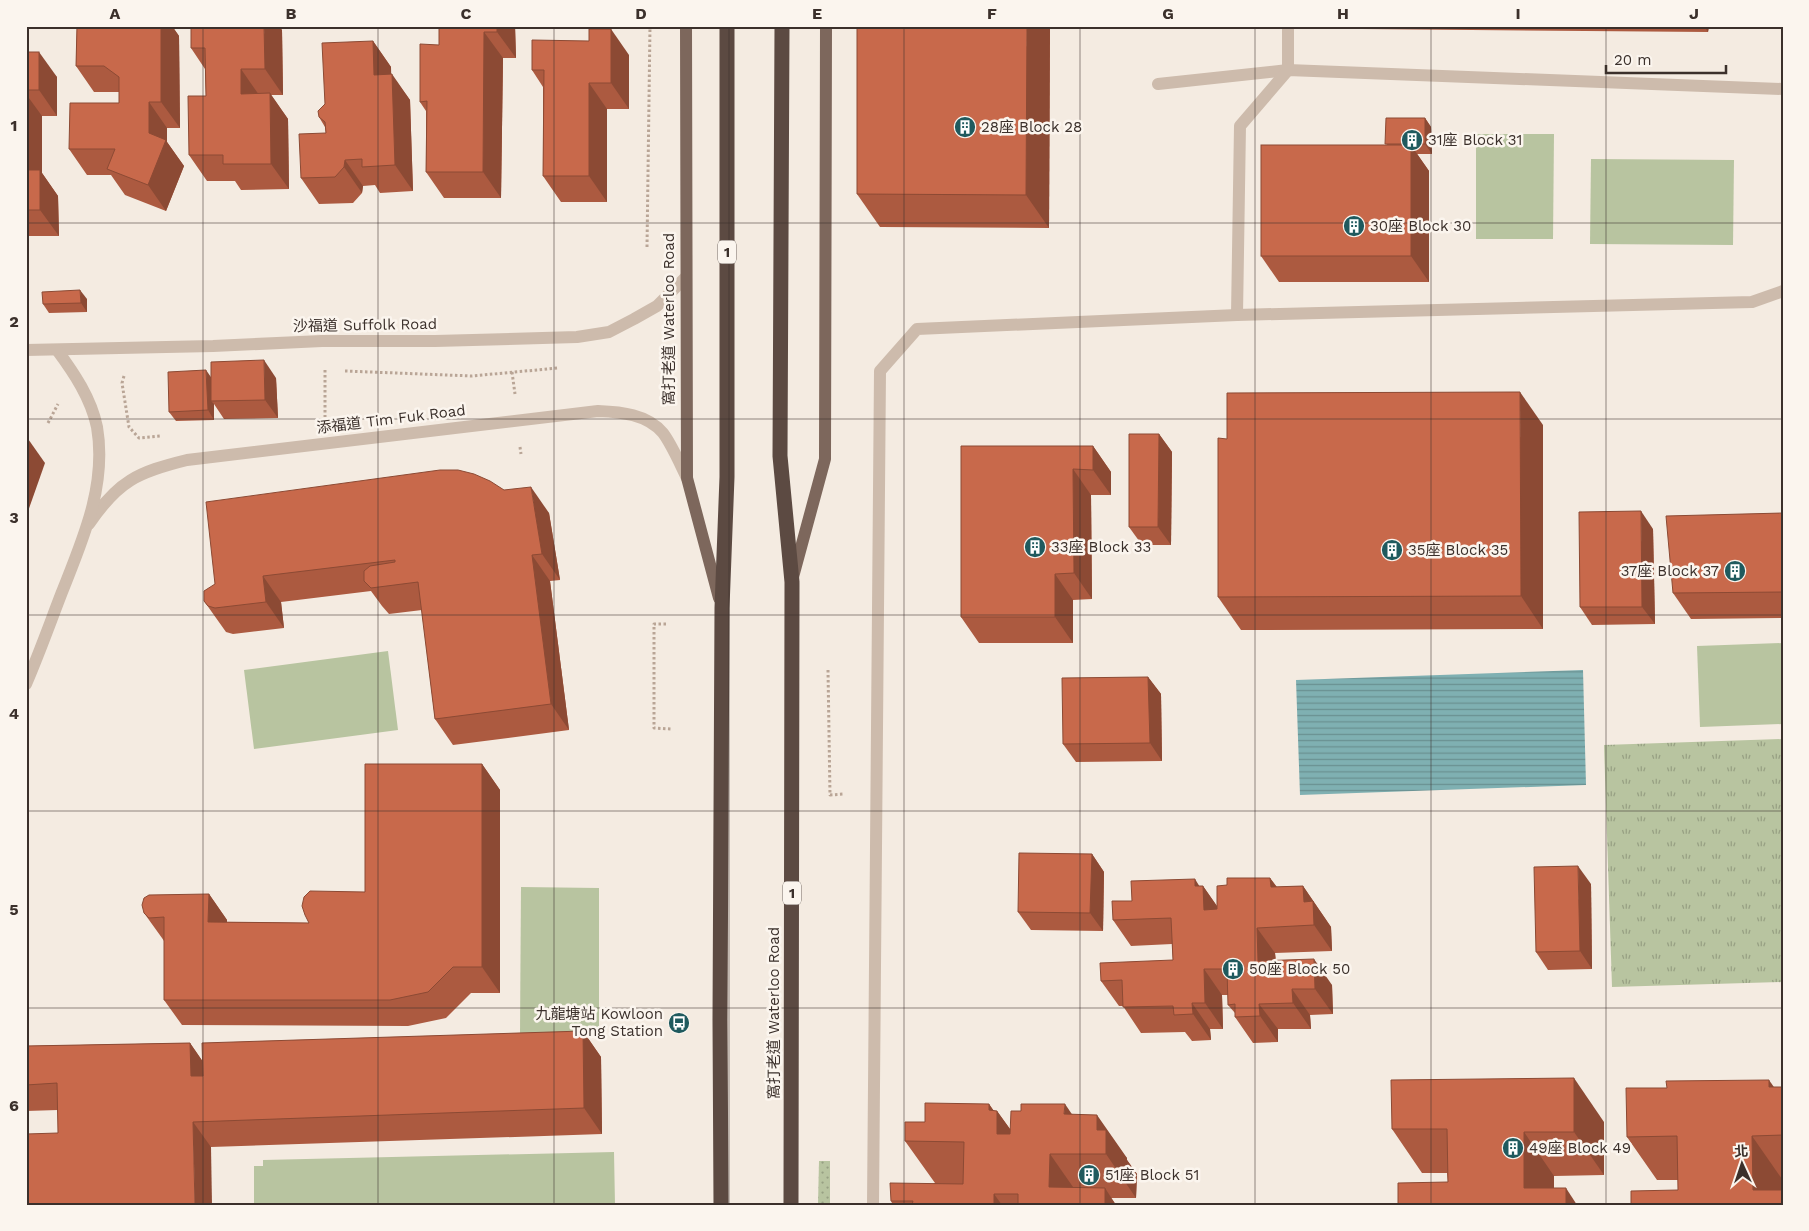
<svg xmlns="http://www.w3.org/2000/svg" width="1809" height="1231" font-family="'Work Sans','Noto Sans TC',sans-serif">
  <style>
    .grass { fill: url(#grass-dots) }
    .park { fill: url(#park-tufts) }
    .pitch { fill: #b8c4a0 }
    .water { fill: url(#water-rules) }
    .lines { fill: none; stroke-linecap: round; stroke-linejoin: round }
    .path { stroke: #b9a596; stroke-width: 3; stroke-dasharray: 2.5 2.5; stroke-linecap: butt }
    .lane { stroke: #cdbbac; stroke-width: 12 }
    .street { stroke: #cdbbac; stroke-width: 12 }
    .primary { stroke: #7d675c; stroke-width: 12 }
    .highway { stroke: #5c4a42; stroke-width: 15 }
    .wall { fill: #ac5a40 }
    .shaded-wall { fill: #8c4a34 }
    .building { fill: #c8694b; stroke: #8c4a34 }
    .grid { fill: none; stroke: #3b302b; stroke-width: 1; stroke-opacity: 0.55 }
    .labels { text-anchor: middle; dominant-baseline: central; stroke-width: 5; stroke-linejoin: round; paint-order: stroke }
    .shield { fill: #fbf5ee; stroke: #756b66; stroke-width: 1 }
    .shield-label { font-size: 14px; font-weight: bold; fill: #3b302b }
    .poi-label { font-size: 15px; fill: #3b302b; stroke: #fbf5ee; text-anchor: start }
    .street-label { font-size: 15px; fill: #3b302b; stroke: #fbf5ee }
    .neatline { fill: none; stroke: #3b302b; stroke-width: 2 }
    .grid-label { font-size: 16px; text-anchor: middle; font-weight: bold; fill: #3b302b }
  </style>
  <defs>
    <pattern id="grass-dots" width="8" height="8" patternUnits="userSpaceOnUse" patternTransform="scale(1.25)"><rect width="8" height="8" fill="#b8c4a0"/><path d="M2 2h.1M6 6h.1" fill="none" stroke="#97a083" stroke-width="1.8" stroke-linecap="round"/></pattern>
    <pattern id="park-tufts" width="24" height="20" patternUnits="userSpaceOnUse" patternTransform="scale(1.25)"><rect width="24" height="20" fill="#b8c4a0"/><path d="M3 7l-1-3M5 7V3M7 7l1-3M15 17l-1-3M17 17v-4M19 17l1-3" fill="none" stroke="#97a083"/></pattern>
    <pattern id="water-rules" width="6" height="5" patternUnits="userSpaceOnUse" patternTransform="scale(1.25)"><rect width="6" height="5" fill="#7fb0b2"/><path d="M0 2.5h6" fill="none" stroke="#699091"/></pattern>
  </defs>
  <rect width="100%" height="100%" fill="#f4ebe1"/>
  <polygon class="grass" points="819,1161 830,1161 830,1205 818,1205"/>
  <polygon class="park" points="1783,739 1783,982 1612,987 1604,745"/>
  <g class="pitch">
    <polygon points="1476,134 1554,134 1553,239 1476,239"/>
    <polygon points="1591,159 1734,160 1733,245 1590,244"/>
    <polygon points="1783,643 1783,724 1700,727 1697,646"/>
    <polygon points="388,651 398,730 254,749 244,670"/>
    <polygon points="521,887 599,888 599,1034 520,1034"/>
    <polygon points="614,1152 615,1205 254,1205 254,1166 263,1166 263,1160"/>
  </g>
  <polygon class="water" points="1583,670 1586,785 1300,795 1296,680"/>
  <g class="lines">
    <g class="path">
      <polyline points="647,247 650,26"/>
      <polyline points="325,370 325,417"/>
      <polyline points="345,371 472,376 558,368"/>
      <polyline points="512,372 515,394"/>
      <polyline points="124,376 122,383 129,427 139,438 161,436"/>
      <polyline points="48,423 58,404"/>
      <polyline points="520,447 521,454"/>
      <polyline points="666,624 654,624 654,728 671,729"/>
      <polyline points="828,670 830,795 844,794"/>
    </g>
    <g class="lane">
      <polyline points="1158,84 1288,70 1783,89"/>
      <polyline points="1237,315 1240,126 1288,70 1288,26"/>
      <polyline points="873,1205 880,371 917,329 1237,315 1752,302 1783,291"/>
    </g>
    <g class="street">
      <polyline points="26,350 213,346 322,341 435,341 577,337 609,332 634,319 657,306 686,277"/>
      <path d="M89,524C118,481 138,472 187,460L598,411C621,412 647,414 663,433C672,445 680,464 687,478"/>
      <path d="M26,684C39,654 50,623 62,592C83,539 107,485 97,427C91,398 74,373 57,350"/>
    </g>
    <g class="primary">
      <polyline points="686,26 687,478 719,598"/>
      <polyline points="793,577 825,459 826,26"/>
    </g>
    <g class="highway">
      <polyline points="782,26 780,456 792,582 791,1205"/>
      <polyline points="721,1205 720,1020 722,608 727,477 727,26"/>
    </g>
  </g>
  <g class="wall">
    <polygon points="77,26 172,26 179,36 180,128 167,128 167,142 184,166 166,211 125,195 111,175 87,175 69,149 119,103 119,92 94,92 76,66"/>
    <polygon points="439,26 515,26 516,58 503,58 501,198 444,198 426,172 426,111 420,102 439,45"/>
    <polygon points="1050,26 1049,228 880,227 857,194"/>
    <polygon points="1360,26 1709,26 1708,32 1362,29"/>
    <polygon points="282,30 283,95 271,95 288,119 289,189 241,190 235,181 207,181 189,155 206,96 205,69 191,48"/>
    <polygon points="373,41 391,67 391,74 410,100 413,191 380,193 375,185 363,186 362,193 353,203 319,204 301,178 326,133 325,127 319,117 325,104"/>
    <polygon points="26,52 57,77 57,116 42,116 42,173 58,196 59,236 26,236"/>
    <polygon points="629,55 629,109 607,109 607,202 561,202 543,176 543,87 532,70"/>
    <polygon points="1425,118 1431,127 1432,154 1417,154 1429,171 1429,282 1279,282 1261,256 1386,145"/>
    <polygon points="87,299 87,312 49,313 43,304"/>
    <polygon points="211,377 276,378 278,418 224,419 214,404 214,420 176,421 169,412"/>
    <polygon points="1543,425 1543,629 1241,630 1218,597"/>
    <polygon points="1159,434 1172,452 1171,545 1142,545 1129,527"/>
    <polygon points="961,446 1093,446 1111,472 1111,495 1091,495 1092,599 1073,600 1073,643 979,643 961,617"/>
    <polygon points="504,490 549,513 560,580 550,581 569,730 453,745 435,719 422,610 389,614 382,606 371,591 281,602 284,628 233,634 226,632 204,601 204,591"/>
    <polygon points="1783,513 1783,618 1691,619 1673,593"/>
    <polygon points="1653,529 1655,624 1592,625 1580,607"/>
    <polygon points="1148,677 1161,694 1162,761 1076,762 1063,744"/>
    <polygon points="482,764 500,790 500,993 471,993 446,1018 408,1026 182,1025 164,1000 164,941 162,938 144,913 209,894 227,920 227,922 309,923 365,892"/>
    <polygon points="1092,854 1104,872 1103,931 1031,930 1018,912"/>
    <polygon points="1270,878 1277,887 1303,886 1331,927 1332,951 1275,953 1276,960 1332,985 1333,1014 1310,1015 1311,1029 1278,1029 1278,1042 1253,1043 1235,1017 1235,1013 1228,1005 1228,995 1222,995 1223,1029 1210,1029 1211,1040 1192,1041 1185,1032 1141,1033 1123,1006 1119,1006 1101,981 1173,960 1172,944 1131,946 1113,920 1132,901 1199,886 1203,886 1217,906 1227,885"/>
    <polygon points="1591,884 1592,969 1548,970 1536,952"/>
    <polygon points="583,1031 601,1057 602,1134 211,1147 58,1133 58,1110 26,1111 26,1046 190,1043 203,1062"/>
    <polygon points="1774,1087 1783,1087 1782,1190 1678,1190 1678,1180 1657,1180 1627,1137"/>
    <polygon points="989,1104 994,1111 997,1111 1010,1129 1072,1114 1127,1158 1127,1160 1137,1174 1136,1198 1111,1198 1116,1205 893,1205 891,1201 935,1183 905,1141 925,1122"/>
    <polygon points="1604,1122 1604,1175 1554,1176 1554,1188 1577,1205 1448,1182 1447,1173 1422,1173 1392,1129"/>
  </g>
  <g class="shaded-wall">
    <polygon points="161,26 172,26 179,36 180,128 161,102"/>
    <polygon points="264,26 280,26 282,30 283,95 265,69"/>
    <polygon points="497,26 515,26 516,58 497,32"/>
    <polygon points="1027,26 1050,26 1049,228 1026,195"/>
    <polygon points="1704,26 1709,26 1708,32"/>
    <polygon points="611,29 629,55 629,109 611,83"/>
    <polygon points="484,32 503,58 501,198 483,172"/>
    <polygon points="373,41 391,67 392,101 374,75"/>
    <polygon points="39,52 57,77 57,116 39,90"/>
    <polygon points="241,69 259,95 241,94"/>
    <polygon points="392,74 410,100 413,191 395,165"/>
    <polygon points="589,83 607,109 607,202 589,176"/>
    <polygon points="270,93 288,119 289,189 271,164"/>
    <polygon points="26,94 42,116 42,173 58,196 59,236 40,210 26,174"/>
    <polygon points="149,102 167,128 167,142 184,166 166,211 148,185 149,133"/>
    <polygon points="1425,118 1431,127 1432,154 1425,144"/>
    <polygon points="1411,145 1429,171 1429,282 1411,256"/>
    <polygon points="345,160 363,186 362,193 344,167"/>
    <polygon points="80,290 87,299 87,312 81,303"/>
    <polygon points="264,360 276,378 278,418 265,400"/>
    <polygon points="206,370 213,380 211,401 214,404 214,420 208,410"/>
    <polygon points="1520,392 1543,425 1543,629 1521,596"/>
    <polygon points="1159,434 1172,452 1171,545 1158,527"/>
    <polygon points="26,436 45,463 26,517"/>
    <polygon points="1093,446 1111,472 1111,495 1093,470"/>
    <polygon points="1073,469 1091,495 1092,599 1074,573"/>
    <polygon points="531,487 549,513 560,580 542,554"/>
    <polygon points="1641,511 1653,529 1655,624 1642,607"/>
    <polygon points="532,555 550,581 569,730 551,704"/>
    <polygon points="1055,574 1073,600 1073,643 1055,617"/>
    <polygon points="263,576 281,602 284,628 266,602"/>
    <polygon points="1148,677 1161,694 1162,761 1150,743"/>
    <polygon points="482,764 500,790 500,993 482,967"/>
    <polygon points="1092,854 1104,872 1103,931 1090,913"/>
    <polygon points="1578,866 1591,884 1592,969 1580,951"/>
    <polygon points="1270,878 1288,903 1271,887"/>
    <polygon points="1195,879 1203,892 1203,886 1221,912 1204,910 1195,886"/>
    <polygon points="1303,886 1331,927 1332,951 1314,925 1304,902"/>
    <polygon points="209,894 227,920 226,948 208,922"/>
    <polygon points="1257,928 1275,953 1277,987 1258,961"/>
    <polygon points="1314,959 1332,985 1333,1014 1315,989"/>
    <polygon points="1204,969 1222,995 1223,1029 1205,1003"/>
    <polygon points="1292,989 1310,1015 1311,1029 1293,1003"/>
    <polygon points="1192,1003 1210,1029 1211,1040 1193,1014"/>
    <polygon points="1259,1004 1278,1029 1278,1042 1260,1016"/>
    <polygon points="583,1031 601,1057 602,1134 584,1108"/>
    <polygon points="190,1043 208,1069 209,1101 191,1076"/>
    <polygon points="1574,1078 1604,1122 1604,1175 1574,1132"/>
    <polygon points="1769,1080 1783,1100 1769,1087"/>
    <polygon points="989,1104 997,1116 997,1111 1028,1154 997,1134 989,1110"/>
    <polygon points="1065,1104 1095,1148 1064,1114"/>
    <polygon points="1097,1115 1127,1158 1127,1160 1137,1174 1136,1198 1106,1154 1097,1130"/>
    <polygon points="193,1122 211,1147 212,1205 195,1205"/>
    <polygon points="1524,1132 1554,1176 1554,1205 1524,1188"/>
    <polygon points="1752,1136 1782,1179 1783,1205 1753,1190"/>
    <polygon points="1050,1154 1080,1197 1049,1187"/>
    <polygon points="1105,1188 1116,1205 1105,1205"/>
    <polygon points="1566,1188 1577,1205 1566,1205"/>
    <polygon points="994,1194 1002,1205 994,1205"/>
  </g>
  <g class="building">
    <polygon points="77,26 161,26 161,102 149,102 149,133 166,140 148,185 107,169 115,149 69,149 70,103 119,103 119,77 104,66 76,66"/>
    <polygon points="191,26 264,26 265,69 241,69 241,94 270,93 271,164 223,164 223,155 189,155 188,96 206,96 205,48 191,48"/>
    <polygon points="439,26 497,26 497,32 484,32 483,172 426,172 427,101 420,102 420,44 439,45"/>
    <polygon points="857,26 1027,26 1026,195 857,194"/>
    <polygon points="589,29 611,29 611,83 589,83 589,176 543,176 544,70 532,70 532,40 589,41"/>
    <polygon points="373,41 374,75 392,74 395,165 362,167 362,159 345,160 344,167 335,177 301,178 299,134 326,133 325,122 319,117 318,111 325,104 322,43"/>
    <rect x="26" y="52" width="13" height="38"/>
    <polygon points="1386,118 1425,118 1425,144 1385,144"/>
    <rect x="1261" y="145" width="150" height="111"/>
    <rect x="26" y="170" width="14" height="40"/>
    <polygon points="80,290 81,303 43,304 42,292"/>
    <polygon points="264,360 265,400 211,401 211,362"/>
    <polygon points="206,370 208,410 169,412 168,372"/>
    <polygon points="1520,392 1521,596 1218,597 1218,438 1227,439 1227,393"/>
    <polygon points="1129,434 1159,434 1158,527 1129,527"/>
    <polygon points="961,446 1093,446 1093,470 1073,469 1074,573 1055,574 1055,617 961,617"/>
    <polygon points="440,470 458,470 474,474 490,481 504,490 531,487 542,554 532,555 551,704 435,719 418,582 371,588 364,581 364,571 370,566 395,562 395,560 263,576 266,602 215,608 208,606 204,601 204,591 215,584 206,502"/>
    <polygon points="1641,511 1642,607 1580,607 1579,512"/>
    <polygon points="1783,513 1783,592 1673,593 1666,516"/>
    <polygon points="1148,677 1150,743 1063,744 1062,678"/>
    <polygon points="365,764 482,764 482,967 453,967 428,992 390,1000 164,1000 164,917 149,918 144,913 142,905 144,898 149,895 209,894 208,922 309,923 305,915 302,906 304,897 310,891 365,892"/>
    <polygon points="1019,853 1092,854 1090,913 1018,912"/>
    <polygon points="1578,866 1580,951 1536,952 1534,867"/>
    <polygon points="1227,878 1270,878 1271,887 1303,886 1304,902 1313,901 1314,925 1257,928 1258,961 1314,959 1315,989 1292,989 1293,1003 1259,1004 1260,1016 1235,1017 1235,1004 1228,1005 1227,969 1204,969 1205,1003 1192,1003 1193,1014 1174,1015 1173,1006 1123,1007 1122,980 1101,981 1100,963 1173,960 1171,918 1113,920 1112,901 1132,901 1131,881 1195,879 1195,886 1203,886 1204,910 1217,909 1217,886 1227,885"/>
    <polygon points="583,1031 584,1108 193,1122 195,1205 26,1205 26,1134 58,1133 57,1083 26,1085 26,1046 190,1043 191,1076 203,1076 202,1043"/>
    <polygon points="1574,1078 1574,1132 1524,1132 1524,1188 1566,1188 1566,1205 1398,1205 1398,1183 1448,1182 1447,1129 1392,1129 1391,1080"/>
    <polygon points="1769,1080 1769,1087 1783,1087 1783,1135 1752,1136 1753,1190 1783,1190 1783,1205 1631,1205 1631,1191 1678,1190 1677,1136 1627,1137 1626,1088 1667,1088 1666,1081"/>
    <polygon points="925,1103 989,1104 989,1110 997,1111 997,1134 1010,1134 1011,1111 1021,1111 1021,1104 1065,1104 1064,1114 1097,1115 1097,1130 1106,1130 1106,1154 1050,1154 1049,1187 1105,1188 1105,1205 1018,1205 1018,1194 994,1194 994,1205 912,1205 913,1201 891,1201 890,1183 963,1184 964,1142 905,1141 905,1122 925,1122"/>
  </g>
  <path class="grid" d="M203,26V1205M378,26V1205M554,26V1205M729,26V1205M904,26V1205M1080,26V1205M1255,26V1205M1431,26V1205M1606,26V1205M26,223H1783M26,419H1783M26,615H1783M26,811H1783M26,1008H1783"/>
  <defs>
    <g id="building-disc" transform="scale(1.125)"><circle r="9.5" fill="#1f5a5e" stroke="#fbf5ee"/><path d="M-4-6H4V6H1V3H-1V6H-4ZM-2.5-4.3h1.7v1.8h-1.7ZM.8-4.3h1.7v1.8H.8ZM-2.5-1h1.7V.8h-1.7ZM.8-1h1.7V.8H.8Z" fill="#fff"/></g>
    <g id="bus-disc" transform="scale(1.125)"><circle r="9.5" fill="#1f5a5e" stroke="#fbf5ee"/><path d="M-5-6H5V4H4V6H2V4H-2V6H-4V4H-5ZM-3.5-4V0h7V-4ZM-3.5 1.2v1.5H-2V1.2ZM2 1.2v1.5H3.5V1.2Z" fill="#fff"/></g>
  </defs>
  <g fill-rule="evenodd">
    <use href="#building-disc" x="965" y="127"/>
    <use href="#building-disc" x="1412" y="140"/>
    <use href="#building-disc" x="1354" y="226"/>
    <use href="#building-disc" x="1035" y="547"/>
    <use href="#building-disc" x="1392" y="550"/>
    <use href="#building-disc" x="1735" y="571"/>
    <use href="#building-disc" x="1233" y="969"/>
    <use href="#bus-disc" x="679" y="1023"/>
    <use href="#building-disc" x="1513" y="1148"/>
    <use href="#building-disc" x="1089" y="1175"/>
  </g>
  <g class="labels">
    <g class="shield">
      <rect x="718" y="240.5" width="18" height="23" rx="4"/>
      <rect x="783" y="881.5" width="18" height="23" rx="4"/>
    </g>
    <g class="shield-label">
      <text x="727" y="252">1</text>
      <text x="792" y="893">1</text>
    </g>
    <g class="poi-label">
      <text x="981" y="127">28座 Block 28</text>
      <text x="1428" y="140">31座 Block 31</text>
      <text x="1370" y="226">30座 Block 30</text>
      <text x="1051" y="547">33座 Block 33</text>
      <text x="1408" y="550">35座 Block 35</text>
      <text x="1719" y="571" text-anchor="end">37座 Block 37</text>
      <text x="1249" y="969">50座 Block 50</text>
      <text x="663" y="1014" text-anchor="end">九龍塘站 Kowloon<tspan x="663" dy="17">Tong Station</tspan></text>
      <text x="1529" y="1148">49座 Block 49</text>
      <text x="1105" y="1175">51座 Block 51</text>
    </g>
    <g class="street-label">
      <text transform="translate(669 319) rotate(-90)">窩打老道 Waterloo Road</text>
      <text transform="translate(365 325) rotate(-1)">沙福道 Suffolk Road</text>
      <text transform="translate(391 419) rotate(-7)">添福道 Tim Fuk Road</text>
      <text transform="translate(774 1013) rotate(-90)">窩打老道 Waterloo Road</text>
    </g>
  </g>
  <rect width="1809" height="1231" fill="none" stroke="#fbf5ee" stroke-width="55"/>
  <g transform="translate(1742 1164) rotate(357)" stroke="#fbf5ee" stroke-width="4" paint-order="stroke">
  <path d="M0-4L9 19L0 12L-9 19Z" fill="#3b302b"/>
  <text y="-8" font-size="14" font-weight="bold" text-anchor="middle" fill="#3b302b">北</text>
  </g>
  <path d="M1606 65v8h120v-8" fill="none" stroke="#3b302b" stroke-width="2.5"/>
  <text x="1614" y="65" font-size="15" fill="#3b302b" stroke="#fbf5ee" stroke-width="4" paint-order="stroke">20 m</text>
  <rect x="28" y="28" width="1754" height="1176" class="neatline"/>
  <g class="grid-label">
    <text x="115" y="19">A</text>
    <text x="291" y="19">B</text>
    <text x="466" y="19">C</text>
    <text x="641" y="19">D</text>
    <text x="817" y="19">E</text>
    <text x="992" y="19">F</text>
    <text x="1168" y="19">G</text>
    <text x="1343" y="19">H</text>
    <text x="1518" y="19">I</text>
    <text x="1694" y="19">J</text>
    <text x="14" y="131">1</text>
    <text x="14" y="327">2</text>
    <text x="14" y="523">3</text>
    <text x="14" y="719">4</text>
    <text x="14" y="915">5</text>
    <text x="14" y="1111">6</text>
  </g>
</svg>
